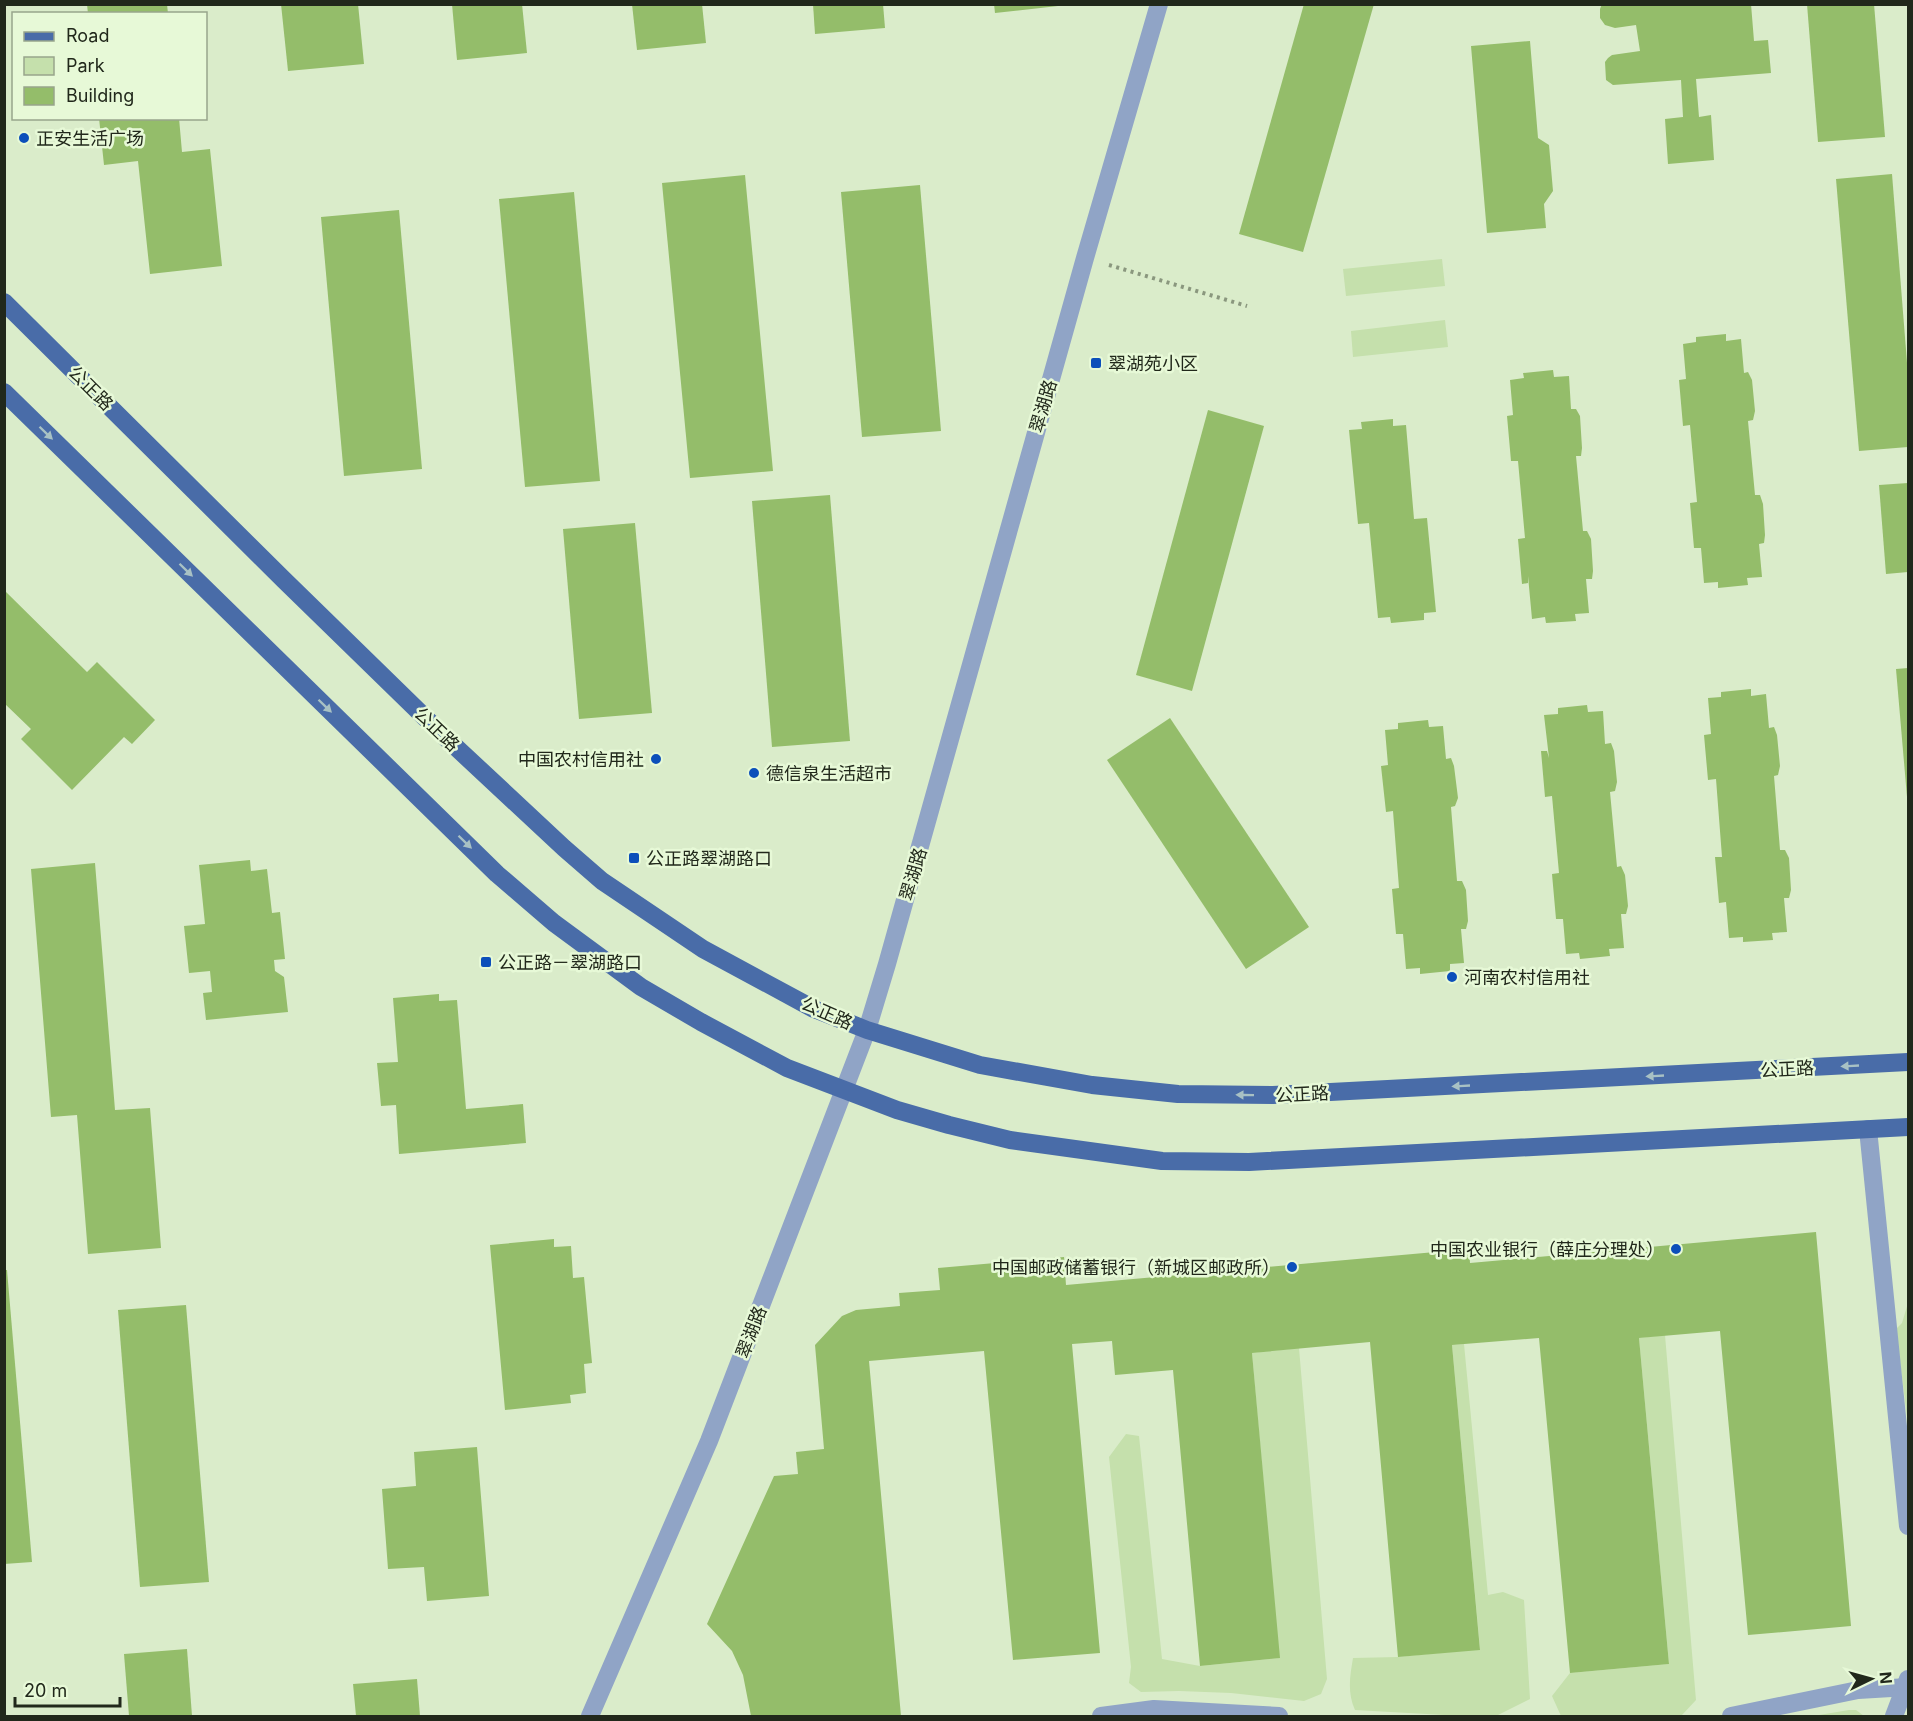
<svg xmlns="http://www.w3.org/2000/svg" width="1913" height="1721" font-family="Inter,'Noto Sans SC',sans-serif">
  <style>
    .green { fill: #c5e0ac }
    .building { fill: #94bd6a }
    .lines { fill: none; stroke-linecap: round; stroke-linejoin: round }
    .path { stroke: #8a977e; stroke-width: 4; stroke-dasharray: 3 4.5; stroke-linecap: butt }
    .minor { stroke: #90a4c6; stroke-width: 18 }
    .major { stroke: #496ca8; stroke-width: 18 }
    .oneway { fill: #a8c1c4 }
    .poi-dot { fill: #0c4fba; stroke: #e7f9d7; stroke-width: 2 }
    .labels { text-anchor: middle; dominant-baseline: central; stroke-width: 5; stroke-linejoin: round; paint-order: stroke }
    .poi-label { font-size: 18px; fill: #21281b; stroke: #e7f9d7; text-anchor: start }
    .street-label { font-size: 18px; fill: #21281b; stroke: #e7f9d7 }
  </style>
  <rect width="100%" height="100%" fill="#daecca"/>
  <g class="green">
    <polygon points="1442,259 1445,286 1346,296 1343,269"/>
    <polygon points="1445,320 1448,347 1353,357 1351,331"/>
    <polygon points="1908,1303 1908,1425 1896,1329 1902,1323"/>
    <polygon points="1665,1335 1696,1700 1682,1715 1672,1716 1561,1716 1552,1696 1570,1673 1669,1664 1639,1338"/>
    <path d="M1464,1344L1488,1595L1503,1592L1524,1600L1530,1699L1496,1716H1462L1355,1710C1347,1692 1350,1676 1353,1658L1398,1657L1480,1649L1452,1345Z"/>
    <polygon points="1299,1348 1327,1679 1321,1694 1304,1701 1231,1693 1179,1691 1141,1692 1129,1683 1131,1667 1109,1457 1126,1434 1139,1436 1162,1659 1200,1666 1279,1658 1252,1353"/>
    <polygon points="1849,1710 1856,1710 1864,1716 1813,1716"/>
  </g>
  <g class="building">
    <polygon points="87,4 167,4 168,14 88,14"/>
    <polygon points="281,4 358,4 364,64 288,71"/>
    <polygon points="452,4 522,4 527,53 457,60"/>
    <polygon points="632,4 702,4 706,43 637,50"/>
    <polygon points="813,4 883,4 885,28 815,34"/>
    <polygon points="994,4 1058,4 1058,6 995,13"/>
    <polygon points="1304,4 1374,4 1303,252 1239,234"/>
    <polygon points="1602,4 1751,4 1754,41 1768,40 1771,73 1696,79 1699,117 1711,115 1714,160 1668,164 1665,119 1683,117 1681,80 1613,85 1606,80 1605,62 1608,58 1612,55 1640,51 1636,25 1615,28 1605,25 1600,18 1600,9"/>
    <polygon points="1807,4 1874,4 1885,137 1818,142"/>
    <polygon points="1530,41 1538,138 1549,145 1553,191 1544,204 1546,228 1487,233 1471,46"/>
    <polygon points="99,118 179,118 182,152 210,149 222,266 150,274 138,161 104,165"/>
    <polygon points="1892,174 1908,375 1908,447 1859,451 1836,179"/>
    <polygon points="745,175 773,471 690,478 662,183"/>
    <polygon points="920,185 941,431 862,437 841,192"/>
    <polygon points="574,192 600,481 525,487 499,199"/>
    <polygon points="399,210 422,469 344,476 321,217"/>
    <polygon points="1726,334 1726,341 1741,339 1744,373 1748,372 1752,380 1755,411 1753,420 1748,421 1755,495 1760,495 1763,504 1765,535 1764,543 1759,544 1762,577 1747,578 1748,585 1718,588 1718,582 1704,583 1701,548 1694,548 1690,503 1697,502 1690,425 1683,426 1679,380 1686,379 1683,344 1696,342 1696,337"/>
    <polygon points="1553,370 1554,377 1569,376 1571,409 1576,409 1580,416 1582,448 1581,456 1576,456 1583,531 1587,531 1591,539 1593,571 1592,579 1586,579 1589,613 1575,614 1576,621 1546,623 1545,617 1532,619 1528,576 1528,583 1522,584 1518,539 1525,538 1518,461 1511,461 1507,416 1513,415 1510,380 1524,378 1523,373"/>
    <polygon points="1208,410 1264,426 1192,691 1136,675"/>
    <polygon points="1393,419 1393,426 1406,425 1414,519 1427,518 1436,612 1424,613 1424,620 1391,623 1390,617 1378,618 1369,523 1358,524 1349,430 1362,429 1361,422"/>
    <polygon points="1908,483 1908,572 1886,574 1879,485"/>
    <polygon points="830,495 850,741 772,747 752,501"/>
    <polygon points="635,523 652,713 579,719 563,529"/>
    <polygon points="4,590 87,672 97,662 155,720 132,744 124,737 72,790 21,739 31,729 4,703"/>
    <polygon points="1908,668 1908,797 1907,797 1896,669"/>
    <polygon points="1751,689 1751,696 1766,694 1769,728 1774,727 1777,735 1780,766 1778,775 1774,776 1780,850 1785,850 1789,858 1791,890 1789,898 1784,898 1787,932 1772,933 1773,940 1743,942 1743,937 1729,938 1726,902 1719,903 1715,857 1722,857 1716,779 1708,780 1704,735 1711,734 1708,698 1721,697 1721,692"/>
    <polygon points="1587,705 1588,712 1603,711 1605,744 1611,743 1614,751 1617,782 1615,791 1610,792 1617,867 1621,866 1625,875 1628,906 1626,914 1621,914 1624,948 1609,949 1610,956 1580,959 1579,953 1566,954 1563,919 1556,919 1552,874 1559,873 1552,796 1545,797 1541,751 1547,751 1549,758 1544,715 1558,714 1558,708"/>
    <polygon points="1170,718 1309,927 1246,969 1107,760"/>
    <polygon points="1428,720 1429,727 1443,726 1446,759 1451,758 1454,766 1458,798 1455,806 1451,807 1457,881 1462,881 1466,890 1468,921 1466,929 1461,929 1464,963 1450,964 1450,971 1420,974 1420,968 1406,969 1403,934 1396,934 1392,889 1399,888 1393,811 1386,812 1381,766 1388,765 1385,730 1398,729 1398,723"/>
    <polygon points="250,860 251,871 267,869 272,913 280,912 285,959 274,960 275,971 284,977 288,1012 206,1020 203,993 212,992 210,971 189,973 184,926 205,924 199,865"/>
    <polygon points="95,863 115,1110 150,1108 161,1248 88,1254 77,1115 51,1117 31,869"/>
    <polygon points="439,994 439,1001 457,1000 466,1109 523,1104 526,1143 399,1154 396,1105 381,1106 377,1063 398,1062 393,998"/>
    <polygon points="1816,1232 1851,1626 1748,1635 1720,1331 1639,1338 1669,1664 1570,1673 1539,1338 1452,1345 1480,1650 1398,1657 1370,1342 1252,1353 1280,1658 1200,1666 1173,1370 1115,1375 1112,1341 1072,1344 1100,1653 1013,1660 984,1351 869,1361 901,1716 751,1716 743,1675 732,1651 707,1624 774,1476 798,1474 796,1452 824,1449 815,1345 842,1316 856,1310 900,1306 899,1293 940,1290 938,1268 1064,1257 1066,1285 1469,1249 1470,1263"/>
    <polygon points="554,1239 554,1247 571,1246 573,1278 584,1277 592,1363 584,1364 586,1393 570,1395 571,1403 505,1410 490,1245"/>
    <polygon points="4,1270 7,1270 32,1562 4,1564"/>
    <polygon points="186,1305 209,1582 140,1587 118,1310"/>
    <polygon points="477,1447 489,1596 427,1601 424,1567 388,1569 382,1489 416,1486 414,1452"/>
    <polygon points="187,1649 192,1716 129,1716 124,1654"/>
    <polygon points="417,1679 420,1716 356,1716 353,1684"/>
  </g>
  <g class="lines">
    <polyline class="path" points="1109,265 1247,306"/>
    <g class="minor">
      <polyline points="1868,1129 1908,1526"/>
      <polyline points="590,1716 709,1441 867,1030 887,964 1085,258 1159,4"/>
      <polyline points="1101,1716 1154,1709 1279,1716"/>
      <polyline points="1731,1716 1858,1690 1908,1687"/>
      <polyline points="1894,1716 1908,1679"/>
    </g>
    <g class="major">
      <polyline points="4,302 284,580 445,737 564,848 602,881 703,949 814,1009 867,1030 980,1065 1092,1085 1178,1094 1273,1095 1908,1062"/>
      <polyline points="4,392 497,874 554,923 641,987 701,1022 787,1068 897,1110 949,1125 1010,1140 1162,1161 1249,1162 1908,1127"/>
    </g>
  </g>
  <defs><path id="oneway-solid" d="M-6-.8H1V-3.2L6.5 0L1 3.2V.8H-6Z" transform="scale(1.5)"/></defs>
  <g class="oneway">
    <use href="#oneway-solid" transform="translate(46 433) rotate(44)"/>
    <use href="#oneway-solid" transform="translate(186 570) rotate(44)"/>
    <use href="#oneway-solid" transform="translate(325 706) rotate(44)"/>
    <use href="#oneway-solid" transform="translate(465 842) rotate(44)"/>
    <use href="#oneway-solid" transform="translate(1850 1066) rotate(177)"/>
    <use href="#oneway-solid" transform="translate(1655 1076) rotate(177)"/>
    <use href="#oneway-solid" transform="translate(1461 1086) rotate(177)"/>
    <use href="#oneway-solid" transform="translate(1245 1095) rotate(-179)"/>
  </g>
  <g class="poi-dot">
    <circle cx="24" cy="138" r="6"/>
    <rect x="1090" y="357" width="12" height="12" rx="3"/>
    <circle cx="656" cy="759" r="6"/>
    <circle cx="754" cy="773" r="6"/>
    <rect x="628" y="852" width="12" height="12" rx="3"/>
    <rect x="480" y="956" width="12" height="12" rx="3"/>
    <circle cx="1452" cy="977" r="6"/>
    <circle cx="1676" cy="1249" r="6"/>
    <circle cx="1292" cy="1267" r="6"/>
  </g>
  <g class="labels">
    <g class="poi-label">
      <text x="36" y="138">正安生活广场</text>
      <text x="1108" y="363">翠湖苑小区</text>
      <text x="644" y="759" text-anchor="end">中国农村信用社</text>
      <text x="766" y="773">德信泉生活超市</text>
      <text x="646" y="858">公正路翠湖路口</text>
      <text x="498" y="962">公正路－翠湖路口</text>
      <text x="1464" y="977">河南农村信用社</text>
      <text x="1664" y="1249" text-anchor="end">中国农业银行（薛庄分理处）</text>
      <text x="1280" y="1267" text-anchor="end">中国邮政储蓄银行（新城区邮政所）</text>
    </g>
    <g class="street-label">
      <text transform="translate(91 388) rotate(45)">公正路</text>
      <text transform="translate(1043 406) rotate(-74)">翠湖路</text>
      <text transform="translate(437 729) rotate(44)">公正路</text>
      <text transform="translate(913 874) rotate(-74)">翠湖路</text>
      <text transform="translate(827 1013) rotate(24)">公正路</text>
      <text transform="translate(1787 1069) rotate(-3)">公正路</text>
      <text transform="translate(1302 1094) rotate(-3)">公正路</text>
      <text transform="translate(751 1332) rotate(-69)">翠湖路</text>
    </g>
  </g>
  <rect width="1913" height="1721" fill="none" stroke="#21281b" stroke-width="12"/>
  <rect x="12" y="12" width="195" height="108" fill="#e7f9d7" stroke="#98a58c" stroke-width="1.5"/>
  <rect x="24" y="32" width="30" height="9" fill="#496ca8" stroke="#98a58c" stroke-width="1.5"/>
  <text x="66" y="42" font-size="18" fill="#21281b">Road</text>
  <rect x="24" y="57" width="30" height="18" fill="#c5e0ac" stroke="#98a58c" stroke-width="1.5"/>
  <text x="66" y="72" font-size="18" fill="#21281b">Park</text>
  <rect x="24" y="87" width="30" height="18" fill="#94bd6a" stroke="#98a58c" stroke-width="1.5"/>
  <text x="66" y="102" font-size="18" fill="#21281b">Building</text>
  <g transform="translate(1871 1679) rotate(85)" stroke="#e7f9d7" stroke-width="4.5" paint-order="stroke">
  <path d="M0-4.5L10 22L0 15L-10 22Z" fill="#21281b"/>
  <text y="-9" font-size="16" font-weight="bold" text-anchor="middle" fill="#21281b">N</text>
  </g>
  <path d="M15 1697v9h105v-9" fill="none" stroke="#21281b" stroke-width="3"/>
  <text x="24" y="1697" font-size="18" fill="#21281b" stroke="#e7f9d7" stroke-width="4.5" paint-order="stroke">20 m</text>
</svg>
